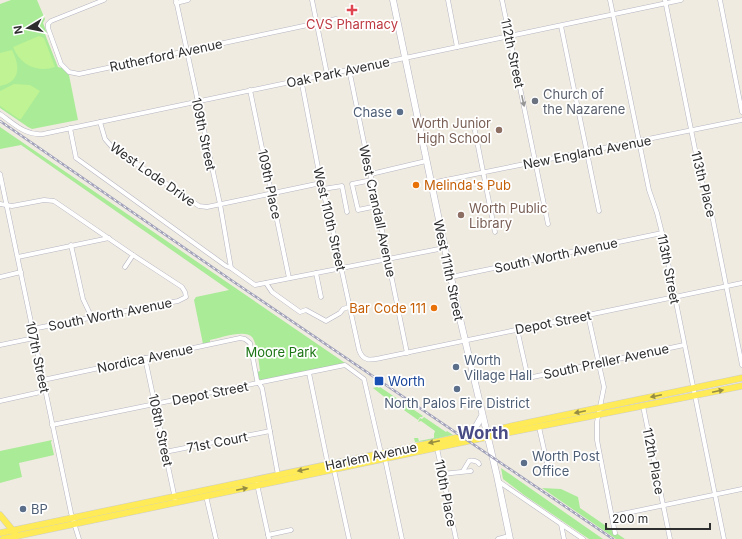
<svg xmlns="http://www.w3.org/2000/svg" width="742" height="539" font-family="Inter,sans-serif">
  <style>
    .green { fill: #aaeb98 }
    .pitch { fill: #bff393 }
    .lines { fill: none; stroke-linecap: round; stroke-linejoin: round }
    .street-casing { stroke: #b4b4c2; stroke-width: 5 }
    .secondary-casing { stroke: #b4b4c2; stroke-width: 7 }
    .primary-casing { stroke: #cdcdcd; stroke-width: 7 }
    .street { stroke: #fff; stroke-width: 4 }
    .secondary { stroke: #fff; stroke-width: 6 }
    .primary { stroke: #feeb57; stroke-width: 6 }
    .rail-casing { stroke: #a1a2ba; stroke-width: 2.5 }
    .rail { stroke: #fff; stroke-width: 1; stroke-dasharray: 3; stroke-linecap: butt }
    .oneway { fill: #969696 }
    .oneway2 { fill: #968c42 }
    .health-dot { fill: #e0444e; stroke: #fff; stroke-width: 1.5 }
    .worship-dot { fill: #6b7280; stroke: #fff; stroke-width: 1.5 }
    .service-dot { fill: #5c6f8a; stroke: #fff; stroke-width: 1.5 }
    .education-dot { fill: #8d6e63; stroke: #fff; stroke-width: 1.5 }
    .food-dot { fill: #e8710a; stroke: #fff; stroke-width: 1.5 }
    .transit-dot { fill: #1a4fb4; stroke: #fff; stroke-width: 1.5 }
    .labels { text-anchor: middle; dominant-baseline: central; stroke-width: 3.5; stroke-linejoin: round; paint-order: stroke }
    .health-label { font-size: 13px; fill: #be3a42; stroke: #fff }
    .street-label { font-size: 13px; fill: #2e2e2e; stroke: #fff }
    .worship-label { font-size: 13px; fill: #5b616d; stroke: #fff; text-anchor: start }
    .service-label { font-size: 13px; fill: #4e5e75; stroke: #fff; text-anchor: start }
    .education-label { font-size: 13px; fill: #785e54; stroke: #fff; text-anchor: end }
    .food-label { font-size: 13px; fill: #c56008; stroke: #fff; text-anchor: start }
    .park-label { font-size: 13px; fill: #1c7514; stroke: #fff }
    .transit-label { font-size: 13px; fill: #164399; stroke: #fff; text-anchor: start }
    .district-label { font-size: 17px; font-weight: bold; fill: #494c84; stroke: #fff }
  </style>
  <rect width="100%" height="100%" fill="#f0ebe0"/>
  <g class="green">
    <polygon points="11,0 37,0 45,19 43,23 47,33 45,34 58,67 62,68 69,75 78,120 32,129 28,127 0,108 0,4"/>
    <path d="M0,127L351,367L347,365L261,381L259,379L257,372L260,371C259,363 257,343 252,337C245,329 220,338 210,340V343L203,344L194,300L196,297L229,290L21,145L0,149Z"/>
    <polygon points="377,387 379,388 380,387 423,416 422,417 420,417 418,420 401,408 397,408 396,406 373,388"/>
    <polygon points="424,417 446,432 447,431 453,435 426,441 415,442 414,438 418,438 419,441 434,438 434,434 435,431 421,421 418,422 420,418 422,419"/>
    <polygon points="52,440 51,442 54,455 19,463 22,477 0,483 0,451"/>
    <polygon points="501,468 603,539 589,539 524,495 503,479"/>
    <polygon points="542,488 561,489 578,497 580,508 625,539 616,539"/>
  </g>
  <g class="pitch">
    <path d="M39,36L44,38L55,67C37,73 20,65 13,47Z"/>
    <path d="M12,50C20,66 21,82 0,86V53Z"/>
    <polygon points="14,84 30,85 40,91 21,119 19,119 0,106 0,91"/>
  </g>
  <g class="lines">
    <g class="street-casing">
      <g id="street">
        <polyline points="104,0 51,21 48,24 48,28 61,64 69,72 79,74 336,19"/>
        <polyline points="176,0 220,204 231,268"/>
        <polyline points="312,0 327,74"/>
        <polyline points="448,0 457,47"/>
        <polyline points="502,0 548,224"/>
        <polyline points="610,0 649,190 657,213 662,233 724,539"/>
        <polyline points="665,0 701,179 710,205 742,365"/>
        <polyline points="720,0 742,112"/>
        <polyline points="176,3 188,0"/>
        <polyline points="561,26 599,211"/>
        <polyline points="349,69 407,353"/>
        <path d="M301,79L321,183L334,235L359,350C363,362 371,360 381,358L742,283"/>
        <polyline points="250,90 289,278"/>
        <path d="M0,114C13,123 25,136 43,134L681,0"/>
        <polyline points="100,122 105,139 112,147 199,206 207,207 321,183"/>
        <polyline points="70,128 76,158 226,266 231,268 255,285 444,248"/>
        <polyline points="475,131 495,232"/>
        <polyline points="0,174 71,513 79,539"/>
        <polyline points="371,174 426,161"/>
        <polyline points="372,180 352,184 358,210 377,206"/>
        <polyline points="431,183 742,120"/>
        <polyline points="323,189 342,186 347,212"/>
        <polyline points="0,204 12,206 44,200 54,201 133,255 125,267"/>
        <polyline points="71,245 83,299 92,318"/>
        <polyline points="18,257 109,238"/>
        <polyline points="316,273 321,297"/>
        <polyline points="0,277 21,272"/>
        <polyline points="451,277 662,233"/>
        <polyline points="266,283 272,292 300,312 306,310 326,321 340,313 343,309 349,307"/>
        <polyline points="588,315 604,387 597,422 597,440 615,533"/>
        <polyline points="32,329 178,301 186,297 185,292 182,287 133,255"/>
        <polyline points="517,329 528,378 684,345"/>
        <polyline points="0,345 34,338"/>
        <polyline points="145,358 175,499"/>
        <polyline points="309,373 328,465 334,470 349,539"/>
        <polyline points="43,380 240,338 245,339 250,343 257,380 262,388 278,475"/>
        <polyline points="0,401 45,391"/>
        <polyline points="643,406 670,539"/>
        <polyline points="52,425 345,365 364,379 381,453 385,459 402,539"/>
        <polyline points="539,427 549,472"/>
        <polyline points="437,448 456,539"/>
        <polyline points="165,452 270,431"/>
        <path d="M463,471L469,461C472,460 478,461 479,464"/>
        <polyline points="442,474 471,471"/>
        <polyline points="498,481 583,539"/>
        <polyline points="257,484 269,539"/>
        <polyline points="206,496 216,539"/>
        <polyline points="612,516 742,489"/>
        <polyline points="561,524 564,539"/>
        <polyline points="268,535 291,530"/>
        <polyline points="498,539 509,536"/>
      </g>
    </g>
    <g class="secondary-casing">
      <g id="secondary">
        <polyline points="393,0 457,306 497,476 510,539"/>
        <polyline points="471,435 482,416"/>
      </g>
    </g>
    <g class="primary-casing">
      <g id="primary">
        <polyline points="0,515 15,533"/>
        <polyline points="0,533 742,378"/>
        <polyline points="3,539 487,437 742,386"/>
      </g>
    </g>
    <use href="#street" class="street"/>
    <use href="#secondary" class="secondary"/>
    <use href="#primary" class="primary"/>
    <g class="rail-casing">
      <polyline id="rail" points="0,121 231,280 613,539"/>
    </g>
    <use href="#rail" class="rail"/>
  </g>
  <defs><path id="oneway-solid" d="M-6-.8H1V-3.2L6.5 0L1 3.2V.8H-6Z"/></defs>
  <use class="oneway" href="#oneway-solid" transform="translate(523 101) rotate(78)"/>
  <g class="oneway2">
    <use href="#oneway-solid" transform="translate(718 391) rotate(-12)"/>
    <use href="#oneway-solid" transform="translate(656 396) rotate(168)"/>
    <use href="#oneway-solid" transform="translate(580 412) rotate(168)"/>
    <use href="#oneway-solid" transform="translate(434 442) rotate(168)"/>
    <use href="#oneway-solid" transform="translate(303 470) rotate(168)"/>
    <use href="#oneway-solid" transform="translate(242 489) rotate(-12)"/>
  </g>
  <path class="health-dot" d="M350 4h4v4h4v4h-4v4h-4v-4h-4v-4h4z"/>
  <circle class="worship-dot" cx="535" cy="101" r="4"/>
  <g class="service-dot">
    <circle cx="400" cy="112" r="4"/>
    <circle cx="456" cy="367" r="4"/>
    <circle cx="457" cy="389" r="4"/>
    <circle cx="524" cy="463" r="4"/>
    <circle cx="23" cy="509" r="4"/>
  </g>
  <g class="education-dot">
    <circle cx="499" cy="130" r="4"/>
    <circle cx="461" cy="215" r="4"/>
  </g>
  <g class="food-dot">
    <circle cx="416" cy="185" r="4"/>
    <circle cx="434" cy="308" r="4"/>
  </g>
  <rect class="transit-dot" x="374" y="376" width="10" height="10" rx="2"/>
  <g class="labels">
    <g class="health-label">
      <text x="352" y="24">CVS Pharmacy</text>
    </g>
    <g class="street-label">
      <text transform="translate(513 53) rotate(78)">112th Street</text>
      <text transform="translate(166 55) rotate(-12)">Rutherford Avenue</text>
      <text transform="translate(338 72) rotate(-12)">Oak Park Avenue</text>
      <text transform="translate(204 134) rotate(78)">109th Street</text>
      <text transform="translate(587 152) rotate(-11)">New England Avenue</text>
      <text transform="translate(153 174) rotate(35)">West Lode Drive</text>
      <text transform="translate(270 184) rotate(78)">109th Place</text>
      <text transform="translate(704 184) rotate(76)">113th Place</text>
      <text transform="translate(378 211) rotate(78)">West Crandall Avenue</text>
      <text transform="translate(330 219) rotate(77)">West 110th Street</text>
      <text transform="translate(556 255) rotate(-12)">South Worth Avenue</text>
      <text transform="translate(669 269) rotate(79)">113th Street</text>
      <text transform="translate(449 270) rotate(78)">West 111th Street</text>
      <text transform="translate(110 314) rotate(-11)">South Worth Avenue</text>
      <text transform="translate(553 322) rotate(-11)">Depot Street</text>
      <text transform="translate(38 357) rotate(78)">107th Street</text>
      <text transform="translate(145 358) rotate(-12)">Nordica Avenue</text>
      <text transform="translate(606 361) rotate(-12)">South Preller Avenue</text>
      <text transform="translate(210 393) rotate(-11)">Depot Street</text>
      <text transform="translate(161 430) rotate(78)">108th Street</text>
      <text transform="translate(217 442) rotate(-11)">71st Court</text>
      <text transform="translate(371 456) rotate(-12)">Harlem Avenue</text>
      <text transform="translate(654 461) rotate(79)">112th Place</text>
      <text transform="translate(446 493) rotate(79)">110th Place</text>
    </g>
    <g class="worship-label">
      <text x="543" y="94">Church of<tspan x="543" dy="15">the Nazarene</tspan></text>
    </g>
    <g class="service-label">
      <text x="392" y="112" text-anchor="end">Chase</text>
      <text x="464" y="360">Worth<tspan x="464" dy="15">Village Hall</tspan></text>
      <text x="457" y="403" text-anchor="middle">North Palos Fire District</text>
      <text x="532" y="456">Worth Post<tspan x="532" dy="15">Office</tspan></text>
      <text x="31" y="509">BP</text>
    </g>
    <g class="education-label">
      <text x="491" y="123">Worth Junior<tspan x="491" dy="15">High School</tspan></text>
      <text x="469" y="208" text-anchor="start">Worth Public<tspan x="469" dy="15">Library</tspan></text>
    </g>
    <g class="food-label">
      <text x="424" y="185">Melinda's Pub</text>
      <text x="426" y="308" text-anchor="end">Bar Code 111</text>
    </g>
    <g class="park-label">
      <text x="281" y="352">Moore Park</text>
    </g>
    <g class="transit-label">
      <text x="388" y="381">Worth</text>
    </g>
    <g class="district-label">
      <text x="483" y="433">Worth</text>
    </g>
  </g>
  <g transform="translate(28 28) rotate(260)" stroke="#ffffff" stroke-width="3" paint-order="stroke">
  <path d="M0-3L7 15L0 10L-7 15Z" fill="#2e2e2e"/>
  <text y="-6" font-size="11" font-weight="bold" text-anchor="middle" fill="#2e2e2e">N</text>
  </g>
  <path d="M606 523v6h104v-6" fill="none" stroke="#2e2e2e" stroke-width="2"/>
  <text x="612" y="523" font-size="12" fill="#2e2e2e" stroke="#ffffff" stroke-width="3" paint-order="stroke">200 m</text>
</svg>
